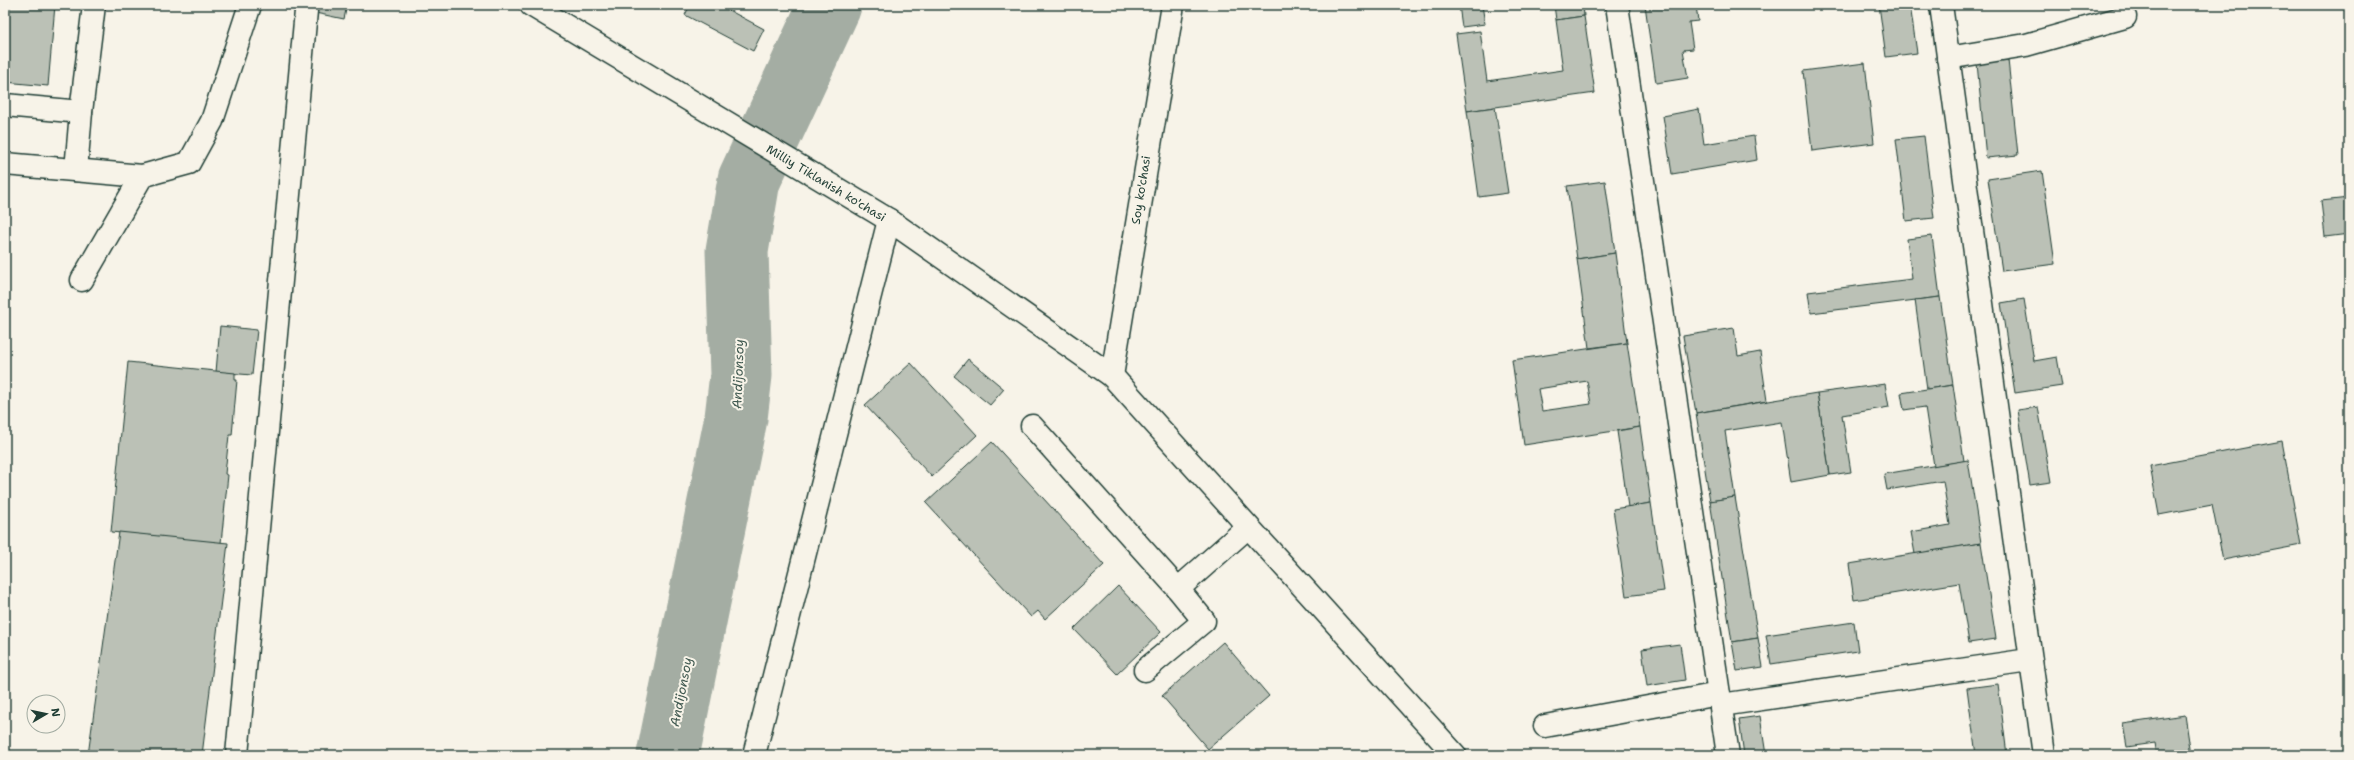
<svg xmlns="http://www.w3.org/2000/svg" width="2354" height="760" font-family="'Shantell Sans',sans-serif">
  <style>
    .lines { fill: none; stroke-linecap: round; stroke-linejoin: round }
    .river { stroke: #a4ada3; stroke-width: 63 }
    .building { fill: #bbc1b6; stroke: #1f3d34; fill-rule: evenodd }
    .minor-casing { stroke: #1f3d34; stroke-width: 25 }
    .major-casing { stroke: #1f3d34; stroke-width: 25 }
    .minor { stroke: #f7f3e8; stroke-width: 22 }
    .major { stroke: #f7f3e8; stroke-width: 22 }
    .labels { text-anchor: middle; dominant-baseline: central; stroke-width: 4; stroke-linejoin: round; paint-order: stroke }
    .street-label { font-size: 12px; fill: #1f3d34; stroke: #f7f3e8 }
    .water-label { font-size: 13px; font-style: italic; fill: #405950; stroke: #f7f3e8 }
  </style>
  <rect width="100%" height="100%" fill="#f7f3e8"/>
  <filter id="ink" filterUnits="userSpaceOnUse"><feTurbulence type="fractalNoise" baseFrequency=".025" numOctaves="2"/><feDisplacementMap in="SourceGraphic" scale="8" xChannelSelector="R" yChannelSelector="G"/><feConvolveMatrix kernelMatrix="1 2 1 2 8 2 1 2 1" color-interpolation-filters="sRGB"/></filter>
  <g filter="url(#ink)">
    <g class="lines">
      <polyline class="river" points="668,755 736,418 741,375 737,251 749,180 830,5"/>
    </g>
    <g class="building">
      <polygon points="5,5 55,5 48,86 5,82"/>
      <polygon points="277,5 347,5 344,19"/>
      <polygon points="690,5 719,5 764,29 753,51 685,15"/>
      <polygon points="1459,5 1482,5 1485,24 1462,27"/>
      <polygon points="1554,5 1583,5 1584,16 1556,20"/>
      <polygon points="1645,5 1696,5 1698,21 1689,22 1693,49 1683,50 1688,78 1656,83"/>
      <polygon points="1879,5 1910,5 1917,53 1886,57"/>
      <polygon points="1584,16 1595,93 1467,111 1456,34 1480,31 1487,81 1563,70 1556,20"/>
      <polygon points="2008,60 2018,155 1986,158 1977,63"/>
      <polygon points="1865,63 1874,143 1812,151 1803,71"/>
      <polygon points="1495,107 1508,193 1479,197 1467,111"/>
      <polygon points="1699,109 1704,144 1754,136 1757,160 1672,174 1663,116"/>
      <polygon points="1924,136 1934,218 1906,221 1896,139"/>
      <polygon points="2042,171 2055,264 2002,271 1988,179"/>
      <polygon points="1605,181 1615,253 1577,259 1567,186"/>
      <polygon points="2349,198 2349,234 2325,237 2321,201"/>
      <polygon points="1932,236 1940,297 1811,313 1808,292 1912,279 1907,239"/>
      <polygon points="1615,253 1627,343 1589,348 1577,259"/>
      <polygon points="1940,297 1953,385 1927,389 1915,300"/>
      <polygon points="2024,299 2034,361 2057,357 2062,386 2015,393 2001,303"/>
      <polygon points="220,326 257,330 252,375 216,372"/>
      <polygon points="1734,328 1738,356 1760,352 1767,401 1696,413 1683,336"/>
      <path d="M1627,343L1640,427L1524,445L1512,360ZM1587,381L1591,404L1542,411L1538,389Z"/>
      <polygon points="968,359 1004,389 990,405 954,376"/>
      <polygon points="128,362 235,373 235,380 237,380 232,435 229,435 225,474 228,475 221,543 111,532"/>
      <polygon points="911,363 977,435 932,477 865,405"/>
      <polygon points="1885,384 1889,407 1842,415 1851,472 1830,475 1817,393"/>
      <polygon points="1953,385 1964,461 1934,466 1925,407 1904,410 1901,393"/>
      <polygon points="1817,393 1830,475 1791,482 1782,422 1725,431 1735,497 1710,501 1696,413"/>
      <polygon points="2038,407 2051,482 2030,485 2018,410"/>
      <polygon points="1640,427 1651,503 1628,507 1617,431"/>
      <polygon points="2282,441 2301,545 2223,560 2212,505 2159,515 2150,466"/>
      <polygon points="992,442 1104,565 1045,619 1038,611 1031,617 926,503"/>
      <polygon points="1968,460 1981,543 1915,554 1911,532 1950,525 1943,481 1887,490 1884,474"/>
      <polygon points="1735,497 1758,638 1732,642 1710,501"/>
      <polygon points="1651,503 1664,591 1626,596 1613,509"/>
      <polygon points="119,532 228,543 202,755 88,755"/>
      <polygon points="1981,543 1996,639 1969,643 1959,583 1854,600 1849,564"/>
      <polygon points="1118,586 1161,632 1117,674 1074,629"/>
      <polygon points="1854,622 1858,651 1771,664 1766,635"/>
      <polygon points="1758,638 1763,667 1737,671 1732,642"/>
      <polygon points="1223,642 1269,696 1208,749 1162,696"/>
      <polygon points="1680,644 1685,680 1647,686 1642,649"/>
      <polygon points="1998,684 2007,755 1976,755 1967,688"/>
      <polygon points="2185,715 2191,755 2157,755 2155,743 2127,747 2123,724"/>
      <polygon points="1760,716 1766,755 1744,755 1739,719"/>
    </g>
    <g class="lines">
      <g class="minor-casing">
        <g id="minor">
          <polyline points="1617,5 1728,755"/>
          <polyline points="1941,5 2044,755"/>
          <polyline points="1948,58 2026,45 2125,17"/>
          <polyline points="5,105 81,112 76,170"/>
          <polyline points="81,112 94,5"/>
          <polyline points="5,164 142,176 189,163 212,121 250,5"/>
          <polyline points="82,280 142,176"/>
          <polyline points="1032,426 1178,589 1248,527"/>
          <polyline points="1145,670 1204,621 1178,589"/>
          <polyline points="1721,705 2029,660"/>
          <polyline points="1545,726 1719,694"/>
          <polyline points="237,755 306,11"/>
          <polyline points="754,755 889,220"/>
        </g>
      </g>
      <g class="major-casing">
        <g id="major">
          <polyline points="531,5 889,220 1112,376 1455,755"/>
          <polyline points="1112,376 1173,5"/>
        </g>
      </g>
      <use href="#minor" class="minor"/>
      <use href="#major" class="major"/>
    </g>
  </g>
  <g class="labels">
    <g class="street-label">
      <text transform="translate(826 183) rotate(31)">Milliy Tiklanish ko'chasi</text>
      <text transform="translate(1141 190) rotate(-81)">Soy ko'chasi</text>
    </g>
    <g class="water-label">
      <text transform="translate(738 374) rotate(-88)">Andijonsoy</text>
      <text transform="translate(681 692) rotate(-79)">Andijonsoy</text>
    </g>
  </g>
  <rect width="2354" height="760" fill="none" stroke="#f7f3e8" stroke-width="20"/>
  <rect x="10" y="10" width="2334" height="740" fill="none" stroke="#1f3d34" stroke-width="1.5" filter="url(#ink)"/>
  <g transform="translate(46 714) rotate(81)"><circle r="19" fill="#f7f3e8" stroke="#a1aaa0"/>
  <path d="M0-3L7 15L0 10L-7 15Z" fill="#1f3d34"/>
  <text y="-6" font-size="11" font-weight="bold" text-anchor="middle" fill="#1f3d34">N</text>
  </g>
</svg>
